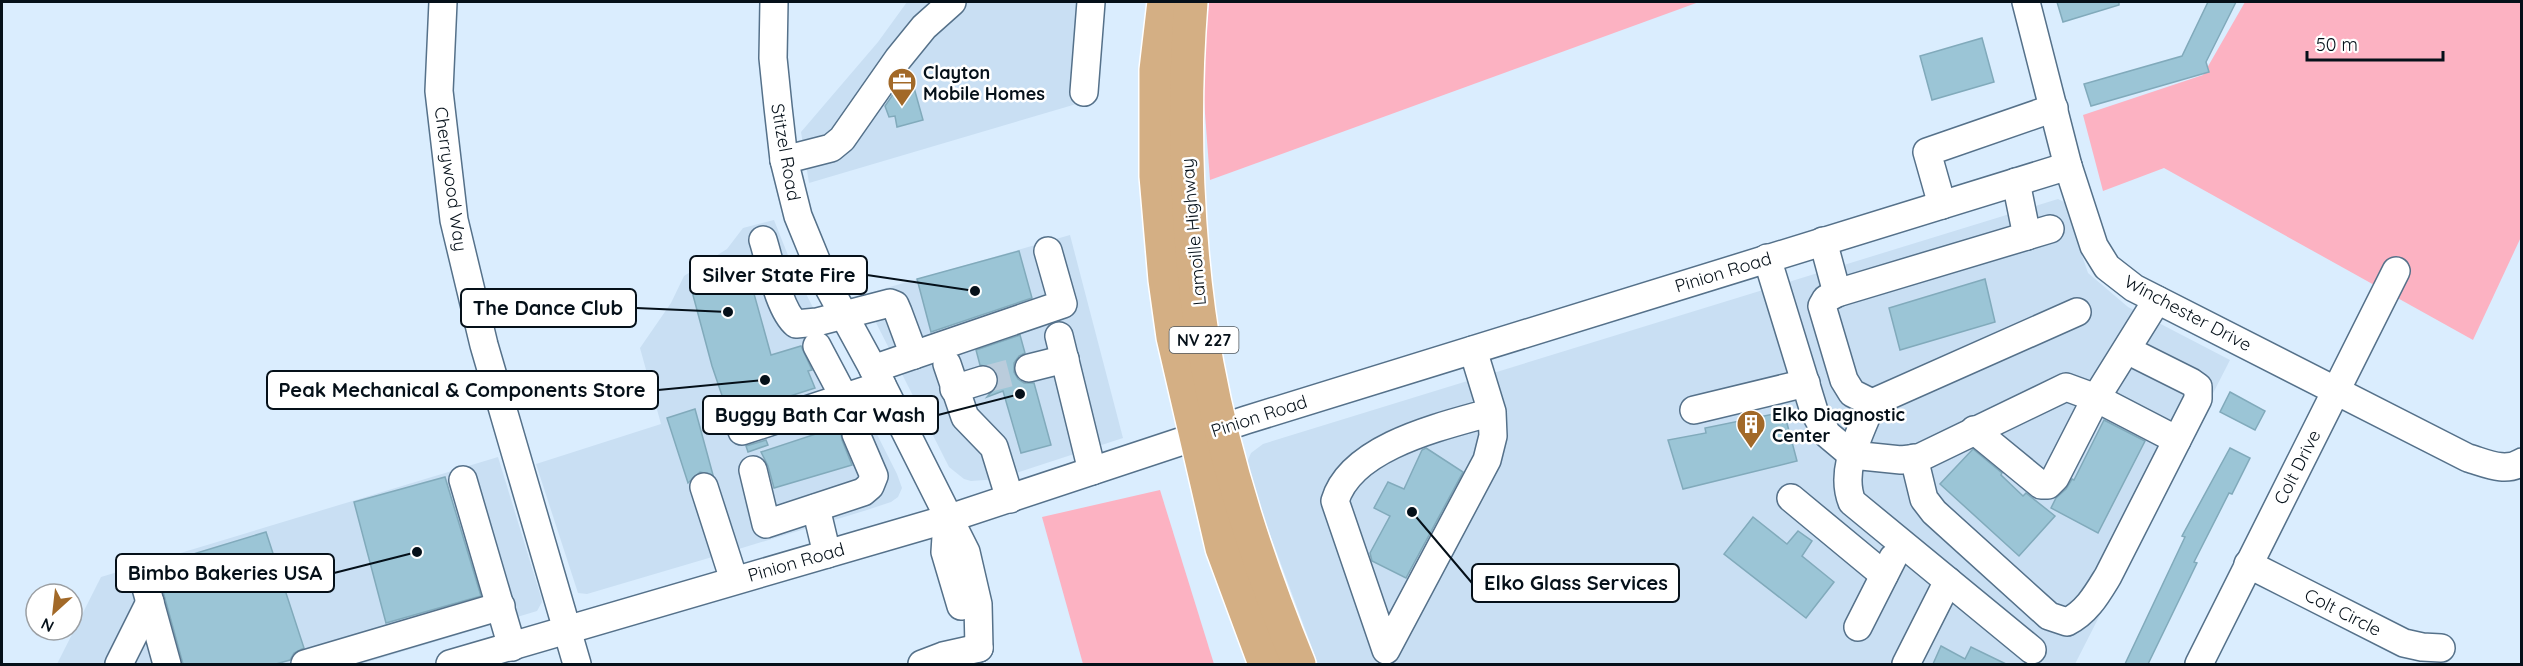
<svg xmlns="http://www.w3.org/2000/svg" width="2523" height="666" font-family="Quicksand,sans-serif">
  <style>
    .built { fill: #c9dff3 }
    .green { fill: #fcb2c2 }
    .building { fill: #9bc5d6; stroke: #81aabb; stroke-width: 1.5 }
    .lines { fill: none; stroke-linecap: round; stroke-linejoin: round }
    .minor-tunnel { stroke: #baccdc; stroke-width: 27; stroke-dasharray: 27 14; stroke-linecap: butt }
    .minor-casing { stroke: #55718a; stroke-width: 30 }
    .major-casing { stroke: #fff; stroke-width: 36 }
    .minor { stroke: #fff; stroke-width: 27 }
    .major { stroke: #d4af84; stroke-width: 33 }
    .labels { text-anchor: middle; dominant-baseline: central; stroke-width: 5; stroke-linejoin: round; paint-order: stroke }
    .shield { fill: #fff; stroke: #50585e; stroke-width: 1.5 }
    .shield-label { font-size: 16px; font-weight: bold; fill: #051019 }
    .poi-label { font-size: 18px; font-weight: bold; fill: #051019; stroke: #fff; text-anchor: start }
    .street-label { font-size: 18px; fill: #051019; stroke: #fff }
    .leader { fill: none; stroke: #051019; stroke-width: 2 }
    .callout-dot { fill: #051019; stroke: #fff; stroke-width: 2 }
    .callout { fill: #fff; stroke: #051019; stroke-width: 2 }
    .callout-label { font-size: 20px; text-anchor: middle; font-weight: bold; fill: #051019 }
  </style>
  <rect width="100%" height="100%" fill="#daedfe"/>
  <g class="built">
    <polygon points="907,2 1100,2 1090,100 809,183 801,132 878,42"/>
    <polygon points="2058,199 2064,202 2088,273 2128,307 2230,360 2075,664 1318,664 1245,467 1251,453 1263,444"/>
    <polygon points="774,220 793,268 897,474 902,488 898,497 891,502 867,510 719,555 587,594 578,593 536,464 661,424 640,348 671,303 684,276 727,249 743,228"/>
    <polygon points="1070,235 1123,438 998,479 971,481 964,479 949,467 862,295"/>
    <polygon points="498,457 541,597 542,602 537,611 361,664 57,664 101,577"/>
  </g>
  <g class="green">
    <polygon points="1209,2 1699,2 1210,180 1202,74"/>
    <polygon points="2245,2 2521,2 2521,237 2473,340 2164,168 2103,191 2083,115 2203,75"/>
    <polygon points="1160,490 1214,664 1083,664 1042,517"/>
  </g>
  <g class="building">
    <polygon points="2057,2 2119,2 2119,5 2063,22"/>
    <polygon points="2208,2 2236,2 2206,62 2209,72 2091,106 2084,84 2182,56"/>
    <polygon points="1982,38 1994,82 1932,100 1920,56"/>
    <polygon points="911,77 923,120 897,127 895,116 889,117 885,106 904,78"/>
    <polygon points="1019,251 1032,298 931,332 917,279"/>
    <polygon points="746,265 771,355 801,346 812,370 808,371 815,388 756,407 757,410 736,416 736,414 729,416 712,366 690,284"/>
    <polygon points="1985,279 1995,322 1900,350 1889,308"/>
    <polygon points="1020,335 1025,353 1019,356 1014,363 1014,372 1018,379 1024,383 1034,383 1051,445 1021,453 1003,391 987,397 998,384 998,375 993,368 980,365 976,350"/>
    <polygon points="2230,392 2265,411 2255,430 2220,412"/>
    <polygon points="695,409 713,475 700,472 688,483 667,418"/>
    <polygon points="1784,412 1797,461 1683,489 1668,440 1706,433 1705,428"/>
    <polygon points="2104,420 2145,441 2098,533 2051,508 2056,498 2066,489 2072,479 2074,480"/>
    <polygon points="840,426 842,440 852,465 774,488 768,466 761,452"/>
    <polygon points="766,440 768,445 748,452 746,446"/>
    <polygon points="1426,448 1463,472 1406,578 1372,561 1370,553 1390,516 1374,508 1388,482 1404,489 1422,450"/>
    <polygon points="2230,448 2250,458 2232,494 2229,493 2194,562 2197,563 2148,664 2125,664 2185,537 2182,536"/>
    <polygon points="1973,449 2002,473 2001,475 2023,496 2026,493 2055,516 2019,556 1940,484"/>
    <polygon points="445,477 481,596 386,623 354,502"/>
    <polygon points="1753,517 1787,544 1798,531 1812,541 1802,556 1834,582 1806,618 1724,554"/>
    <polygon points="266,532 304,648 294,653 290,660 276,664 183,664 158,573 154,566"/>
    <polygon points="1941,646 1965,659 1971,647 2006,664 1933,664"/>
  </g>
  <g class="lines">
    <polyline class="minor-tunnel" points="983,380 1029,368"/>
    <g class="minor-casing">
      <g id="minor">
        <polyline points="443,2 439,91 454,220 484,345 577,664"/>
        <polyline points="774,2 773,58 778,107 784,160 798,216 823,277 882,385 966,552 978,604 979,648"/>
        <path d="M2026,2L2068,166L2094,246L2107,267L2134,288L2468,458C2486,463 2505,473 2522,462"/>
        <polyline points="1084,92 1091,2"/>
        <polyline points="784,160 831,148 842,139 898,59 924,27 952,2"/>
        <polyline points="2016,182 2027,236"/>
        <polyline points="1942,205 1927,152 2054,108"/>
        <path d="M763,240C770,262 779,310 796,324L817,322L890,303L895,305L898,312L914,355"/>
        <polyline points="1823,241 1837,293"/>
        <polyline points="1767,258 1814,411 1827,434 1852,455"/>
        <polyline points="1059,336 1092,471"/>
        <polyline points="817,346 844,397"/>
        <path d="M1473,350L1492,412L1493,436L1487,460L1386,650L1335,501C1351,446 1443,426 1492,412"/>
        <polyline points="947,364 965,417 994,447 1010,499"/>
        <polyline points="1029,368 1065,359"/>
        <polyline points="873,369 1063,304 1048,251"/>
        <polyline points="954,389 983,380"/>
        <polyline points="1872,403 1852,393 1844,380 1822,306 1826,299 1837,293 2050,229"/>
        <polyline points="1694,410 1806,383"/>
        <polyline points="1974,430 2041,485 2048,485 2055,478 2096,398 2157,300"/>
        <polyline points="742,431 882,385"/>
        <polyline points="1852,455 1901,460 1919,458 2066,387 2096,398 2177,440"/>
        <path d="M1914,458L1924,499L1934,512L2049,616L2067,622C2087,612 2097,594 2108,576L2198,399V387L2191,382L2127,350"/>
        <polyline points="753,470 766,524 863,492 870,486 874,476 856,434"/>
        <polyline points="463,480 512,647"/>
        <polyline points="704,487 734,580"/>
        <polyline points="1791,498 1884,575"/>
        <polyline points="816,508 827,554"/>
        <polyline points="947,521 945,552 961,606"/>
        <polyline points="2248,564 2404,643 2422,647 2441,648"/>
        <polyline points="143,577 167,664"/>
        <polyline points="1858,627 1893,558"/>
        <path d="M2032,650L1852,502C1839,470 1860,434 1872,403L2077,312"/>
        <polyline points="119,664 150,602"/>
        <polyline points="305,664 501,606"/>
        <polyline points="450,664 947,519 1246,420 2068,166"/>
        <polyline points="922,664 943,656 979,648"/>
        <polyline points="1906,664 1948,581"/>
        <polyline points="2199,664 2396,271"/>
      </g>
    </g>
    <g class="major-casing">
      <g id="major">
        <polyline points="1164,2 1156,70 1156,176 1165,280 1173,337 1222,548 1265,664"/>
        <path d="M1191,2C1182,119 1186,248 1207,364C1226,467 1260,569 1299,664"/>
      </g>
    </g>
    <use href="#minor" class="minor"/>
    <use href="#major" class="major"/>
  </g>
  <defs>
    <g id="office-pin" transform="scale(1.5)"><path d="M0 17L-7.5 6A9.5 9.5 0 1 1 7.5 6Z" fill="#a26928" stroke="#fff"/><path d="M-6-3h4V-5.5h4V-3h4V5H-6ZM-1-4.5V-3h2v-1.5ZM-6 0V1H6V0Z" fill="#fff"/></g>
    <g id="building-pin" transform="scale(1.5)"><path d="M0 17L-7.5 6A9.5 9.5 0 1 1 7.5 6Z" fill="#a26928" stroke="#fff"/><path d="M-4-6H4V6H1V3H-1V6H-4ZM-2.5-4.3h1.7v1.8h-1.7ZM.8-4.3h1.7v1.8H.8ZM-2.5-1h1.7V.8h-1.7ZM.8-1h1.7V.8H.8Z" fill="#fff"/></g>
  </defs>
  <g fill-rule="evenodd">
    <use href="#office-pin" x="902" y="82"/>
    <use href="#building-pin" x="1751" y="424"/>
  </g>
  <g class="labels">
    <rect class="shield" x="1169.5" y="327" width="69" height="26" rx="4.5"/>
    <g class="shield-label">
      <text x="1204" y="340">NV 227</text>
    </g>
    <g class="poi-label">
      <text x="923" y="72">Clayton<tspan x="923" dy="21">Mobile Homes</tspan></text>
      <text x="1772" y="414">Elko Diagnostic<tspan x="1772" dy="21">Center</tspan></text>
    </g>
    <g class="street-label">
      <text transform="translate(786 152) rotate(80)">Stitzel Road</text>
      <text transform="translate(451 179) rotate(82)">Cherrywood Way</text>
      <text transform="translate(1193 232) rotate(-95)">Lamoille Highway</text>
      <text transform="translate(1723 272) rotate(-17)">Pinion Road</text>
      <text transform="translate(2188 313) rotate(28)">Winchester Drive</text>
      <text transform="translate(1259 416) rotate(-18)">Pinion Road</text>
      <text transform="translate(2297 467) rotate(-63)">Colt Drive</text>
      <text transform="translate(796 562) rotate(-16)">Pinion Road</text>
      <text transform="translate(2343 612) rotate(27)">Colt Circle</text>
    </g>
  </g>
  <path class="leader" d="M975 291L867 275M728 312L636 308M765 380L658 390M1020 394L938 415M417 552L334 573M1412 512L1472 583"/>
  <g class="callout-dot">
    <circle cx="975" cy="291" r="6"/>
    <circle cx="728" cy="312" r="6"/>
    <circle cx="765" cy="380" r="6"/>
    <circle cx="1020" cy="394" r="6"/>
    <circle cx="417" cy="552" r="6"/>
    <circle cx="1412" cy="512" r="6"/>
  </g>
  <g class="callout">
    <rect x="690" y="256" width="177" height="38" rx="6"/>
    <rect x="461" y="289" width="175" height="38" rx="6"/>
    <rect x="267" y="371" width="391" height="38" rx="6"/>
    <rect x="703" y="396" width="235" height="38" rx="6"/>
    <rect x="116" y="554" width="218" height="38" rx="6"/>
    <rect x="1472" y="564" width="207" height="38" rx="6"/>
  </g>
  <g class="callout-label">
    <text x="779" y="282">Silver State Fire</text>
    <text x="548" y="315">The Dance Club</text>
    <text x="462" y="397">Peak Mechanical &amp; Components Store</text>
    <text x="820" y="422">Buggy Bath Car Wash</text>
    <text x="225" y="580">Bimbo Bakeries USA</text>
    <text x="1576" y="590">Elko Glass Services</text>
  </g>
  <rect width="2523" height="666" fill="none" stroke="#051019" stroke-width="6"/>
  <g transform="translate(54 612) rotate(207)"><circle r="28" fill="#ffffff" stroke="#9b9fa3" stroke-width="1.5"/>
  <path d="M0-4.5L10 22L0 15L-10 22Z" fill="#a26928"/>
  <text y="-9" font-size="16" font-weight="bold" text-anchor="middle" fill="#051019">N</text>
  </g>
  <path d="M2307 51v9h136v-9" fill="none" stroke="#051019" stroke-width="3"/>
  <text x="2316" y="51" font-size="18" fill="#051019" stroke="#ffffff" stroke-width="4.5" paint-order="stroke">50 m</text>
</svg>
